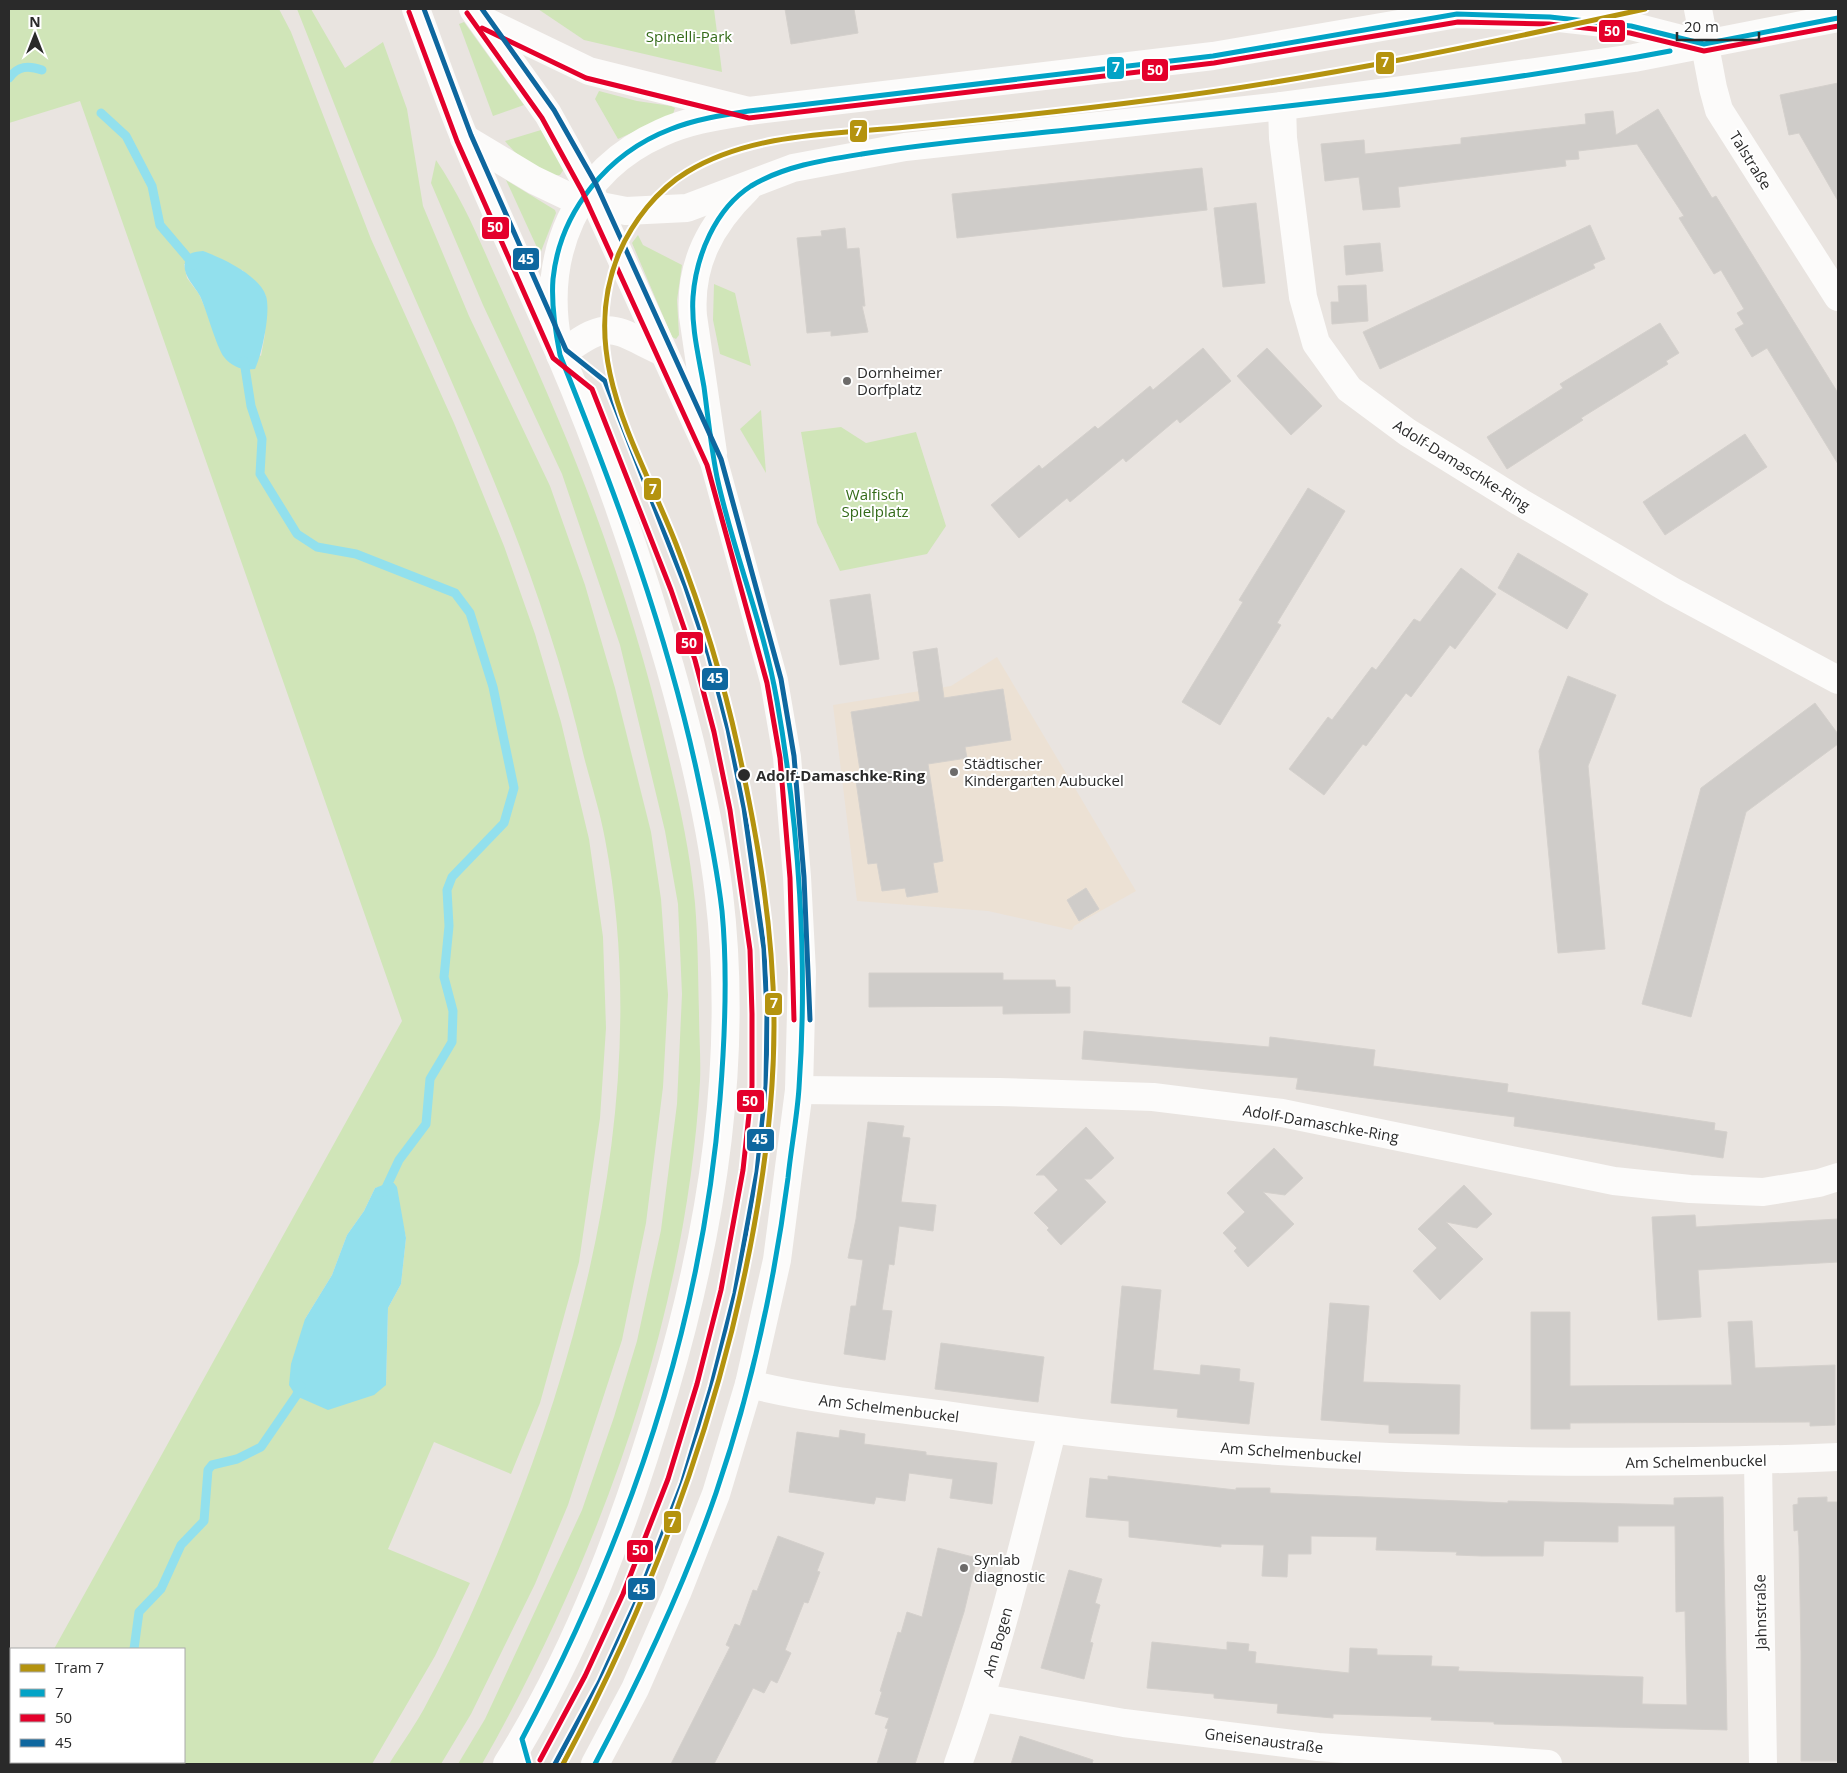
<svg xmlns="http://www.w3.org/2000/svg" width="1847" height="1773" font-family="'Open Sans',sans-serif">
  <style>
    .education { fill: #ece1d4 }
    .green { fill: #d0e5b8; fill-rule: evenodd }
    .water { fill: #92e0ed }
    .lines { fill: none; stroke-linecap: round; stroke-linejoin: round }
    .stream { stroke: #92e0ed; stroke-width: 9 }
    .building { fill: #cfccc9; stroke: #d4d0cc }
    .minor { stroke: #fcfbfa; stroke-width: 28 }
    .tertiary { stroke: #fcfbfa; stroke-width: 28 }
    .secondary { stroke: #fcfbfa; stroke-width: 28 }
    .bus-1-casing { stroke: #fff; stroke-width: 9 }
    .bus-2-casing { stroke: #fff; stroke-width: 9 }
    .bus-3-casing { stroke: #fff; stroke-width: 9 }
    .bus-1 { stroke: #02a3c6; stroke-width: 5 }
    .bus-2 { stroke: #e4002b; stroke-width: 5 }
    .bus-3 { stroke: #0e679f; stroke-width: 5 }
    .tram-1-casing { stroke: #fff; stroke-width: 9 }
    .tram-1 { stroke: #b4930f; stroke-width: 5 }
    .poi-dot { fill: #6d6b6a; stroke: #fff; stroke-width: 2 }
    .stop-dot { fill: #2a2a2a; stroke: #fff; stroke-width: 2 }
    .labels { text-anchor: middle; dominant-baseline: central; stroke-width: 4; stroke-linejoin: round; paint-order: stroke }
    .park-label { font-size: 15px; fill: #336a18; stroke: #fff }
    .street-label { font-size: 15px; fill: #2a2a2a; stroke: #fff }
    .poi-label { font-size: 15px; fill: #2a2a2a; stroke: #fff; text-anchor: start }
    .stop-label { font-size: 15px; font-weight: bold; fill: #2a2a2a; stroke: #fff; text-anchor: start }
    .line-badge { stroke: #fff; stroke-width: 2 }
    .badge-label { font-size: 14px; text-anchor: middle; font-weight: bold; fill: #fff }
  </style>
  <rect width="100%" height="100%" fill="#e9e4e0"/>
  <polygon class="education" points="997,657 1136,891 1074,926 1072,930 988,911 857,901 833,705 951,686"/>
  <g class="green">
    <path d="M9,9H279L291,32L371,239L454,423L504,546L535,634L561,722L589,839L603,937L606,1028L600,1118L579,1262L540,1403L511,1474L434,1442L388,1549L470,1583L435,1656L372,1764H9V1731L11,1727V1762H184V1649H54L402,1021L80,101L9,123ZM184,264L242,270L259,286L266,296L265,334L261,356L212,324L199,294L187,278ZM394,1183L406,1238L401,1284L388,1308L386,1385L305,1319L332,1275L347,1235L364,1211L375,1188Z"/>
    <path d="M297,9H311L345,68L383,42L407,109L423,206L469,316L550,486L585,585L615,688L651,832L661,899L668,995L663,1087L646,1223L622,1340L568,1505L535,1584L471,1714L441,1764H389C402,1743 417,1723 428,1701C458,1647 483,1589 506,1532C593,1318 649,1069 605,839C600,811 591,784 584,757C574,715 563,673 549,631C506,495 443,365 387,234C355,160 327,84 297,9Z"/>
    <polygon points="538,9 714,9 722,72 584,40"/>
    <polygon points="464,22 524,105 493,116 459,24"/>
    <polygon points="599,91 637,101 671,106 675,108 673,114 618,139 595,99"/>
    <path d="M541,130L564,169L560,175C540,178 517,156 505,141Z"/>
    <path d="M436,160C461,197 476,232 494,273C516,322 538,371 559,421C604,528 641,639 667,752C679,802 690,851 695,903C698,939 698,976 699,1013C699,1036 701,1059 700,1081C686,1319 599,1558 482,1764H458L485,1719L582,1510L614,1417L637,1341L661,1230L677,1104L682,994L678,904L665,831L620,645L562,474L483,305L431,183Z"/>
    <polygon points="506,180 555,210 556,213 540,254"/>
    <polygon points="638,235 643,245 682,265 677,300 679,335 676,339 672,337 632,243"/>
    <polygon points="714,284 735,293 751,366 720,354 713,320"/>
    <polygon points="761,410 766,473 740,429"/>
    <polygon points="841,427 866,443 916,432 946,526 927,554 840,571 817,523 801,432"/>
  </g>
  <g class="water">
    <path d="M203,251C222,258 259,275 266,296C271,312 262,354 255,369C243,371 232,367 224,357C216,346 207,311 200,296C194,285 182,275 185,262C187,252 195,252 203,251Z"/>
    <polygon points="388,1183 394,1183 397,1187 406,1238 401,1284 388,1308 386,1385 374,1395 328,1410 296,1396 289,1385 291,1364 305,1319 332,1275 347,1235 364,1211 375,1188"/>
  </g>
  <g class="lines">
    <g class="stream">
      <path d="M9,78C18,66 28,65 42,70"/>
      <polyline points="101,113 126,136 152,186 160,225 194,265"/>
      <polyline points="244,361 251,406 262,439 260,474 297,534 317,547 356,554 455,593 470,613 493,687 514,788 504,823 452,877 447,890 449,926 444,977 453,1011 452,1042 430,1079 426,1124 399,1160 384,1192"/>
      <polyline points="134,1649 139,1612 161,1589 181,1545 204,1521 208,1470 212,1465 237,1459 261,1447 296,1396 301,1386"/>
      <polyline points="53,1764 54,1762"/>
    </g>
  </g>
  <g class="building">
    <polygon points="785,9 854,9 858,33 791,44"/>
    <polygon points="1838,83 1838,201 1799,133 1789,135 1780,95"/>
    <polygon points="1658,109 1712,198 1716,196 1838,393 1838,464 1767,348 1752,357 1735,329 1744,324 1737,313 1744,309 1721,270 1714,274 1679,218 1684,216 1637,144 1578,151 1579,159 1565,160 1566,166 1398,187 1400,207 1363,210 1359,177 1325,181 1321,144 1364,140 1365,154 1461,144 1461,138 1586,124 1585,114 1613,111 1616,135"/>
    <polygon points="1202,168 1207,210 957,238 952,194"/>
    <polygon points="1256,203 1265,283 1223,287 1214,208"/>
    <polygon points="1590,225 1605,259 1593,264 1595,268 1380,369 1363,332"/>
    <polygon points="845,228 847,249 859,248 865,306 862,306 868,332 831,336 831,331 807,333 797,238 822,236 821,231"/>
    <polygon points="1380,243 1383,271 1346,275 1344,246"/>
    <polygon points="1366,285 1368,321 1332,324 1331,302 1339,302 1338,286"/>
    <polygon points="1660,323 1679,353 1666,361 1668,364 1581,418 1583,420 1507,469 1487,437 1563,388 1560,384"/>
    <polygon points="1203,348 1231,381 1180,423 1177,419 1126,462 1123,458 1070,502 1067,498 1019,538 991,505 1039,465 1042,469 1095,426 1098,429 1150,386 1153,390"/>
    <polygon points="1267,348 1322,406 1291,435 1237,376"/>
    <polygon points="1745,434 1767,467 1665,535 1643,502"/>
    <polygon points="1308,488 1345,511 1277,623 1281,625 1220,725 1182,702 1243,602 1239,600"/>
    <polygon points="1518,553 1588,594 1567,629 1498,588"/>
    <polygon points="1461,568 1496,594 1455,649 1450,645 1411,697 1406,693 1366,746 1363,744 1324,795 1289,769 1328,717 1332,720 1372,667 1376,670 1414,619 1420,622"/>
    <polygon points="870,594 879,659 840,665 830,600"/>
    <polygon points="937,648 944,698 1003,689 1011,740 965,747 967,758 928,764 943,861 933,863 938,892 907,897 905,888 882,891 877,863 868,864 856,781 862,783 851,712 920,701 913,652"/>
    <polygon points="1568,676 1616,695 1588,766 1605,949 1558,953 1539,751"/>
    <polygon points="1815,703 1838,734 1838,744 1746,812 1691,1017 1642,1004 1701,788"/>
    <polygon points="1086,888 1099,909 1079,921 1067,900"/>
    <polygon points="869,973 1003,973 1003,980 1055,980 1056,987 1070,987 1070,1013 1003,1014 1003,1006 869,1007"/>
    <polygon points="1084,1031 1269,1047 1270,1037 1375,1050 1373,1066 1508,1084 1507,1092 1715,1123 1714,1130 1727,1132 1723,1158 1514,1126 1515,1117 1296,1089 1298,1078 1082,1059"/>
    <polygon points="868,1122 904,1126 902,1137 910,1138 901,1202 936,1205 933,1231 899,1226 894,1265 889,1264 882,1310 892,1311 885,1360 844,1354 851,1306 856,1306 863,1260 848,1258 856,1219"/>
    <polygon points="1086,1127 1114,1158 1091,1179 1084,1179 1106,1202 1061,1245 1047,1230 1049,1228 1034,1213 1058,1190 1044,1175 1036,1175"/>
    <polygon points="1274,1148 1303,1178 1285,1195 1263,1192 1294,1224 1248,1267 1234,1251 1237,1248 1223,1233 1245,1212 1227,1193"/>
    <polygon points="1464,1185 1492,1214 1477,1228 1446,1222 1483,1259 1440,1300 1413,1271 1437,1248 1418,1229"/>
    <polygon points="1695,1215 1696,1227 1838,1219 1838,1262 1698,1270 1701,1317 1658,1320 1652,1217"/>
    <polygon points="1122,1286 1161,1290 1153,1370 1200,1375 1201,1365 1240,1369 1239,1381 1254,1383 1249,1424 1177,1417 1178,1409 1111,1403"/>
    <polygon points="1330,1303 1369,1306 1363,1382 1460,1385 1459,1434 1389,1433 1389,1425 1321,1420"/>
    <polygon points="1531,1312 1570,1312 1570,1386 1732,1385 1728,1322 1752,1321 1755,1368 1835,1365 1835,1425 1810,1426 1810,1422 1570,1423 1570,1429 1531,1429"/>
    <polygon points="941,1343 1044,1357 1038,1402 935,1389"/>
    <polygon points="840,1430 865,1434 864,1444 926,1452 926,1455 997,1463 992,1504 950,1498 953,1479 909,1473 905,1501 876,1497 874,1504 789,1492 797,1432 839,1438"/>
    <polygon points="1108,1476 1236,1490 1236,1488 1270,1488 1270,1493 1508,1503 1508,1501 1674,1505 1674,1498 1723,1497 1727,1730 1494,1724 1494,1722 1431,1720 1432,1717 1333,1714 1333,1718 1277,1713 1278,1704 1214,1698 1214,1694 1147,1688 1152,1642 1227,1650 1227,1642 1249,1644 1248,1651 1256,1652 1255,1663 1349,1673 1350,1648 1377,1649 1377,1655 1432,1656 1431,1666 1459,1667 1458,1671 1643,1677 1642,1704 1687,1705 1685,1611 1676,1612 1675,1526 1618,1526 1618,1542 1544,1541 1543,1556 1482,1556 1456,1555 1457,1552 1376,1550 1377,1537 1311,1536 1311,1554 1288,1554 1287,1577 1262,1576 1264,1545 1221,1544 1221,1547 1129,1537 1129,1521 1086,1517 1090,1478 1108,1480"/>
    <polygon points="1827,1497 1827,1502 1838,1502 1838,1761 1801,1761 1801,1651 1799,1546 1798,1530 1794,1531 1793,1505 1798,1504 1798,1498"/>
    <polygon points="778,1536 824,1553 817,1571 820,1572 808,1603 804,1602 785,1650 791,1653 777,1683 771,1680 764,1693 753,1688 714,1764 671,1764 730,1647 726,1645 735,1624 740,1626 753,1590 757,1591"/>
    <polygon points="938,1548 977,1558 964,1612 915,1764 877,1764 888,1729 885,1728 889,1718 875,1714 882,1692 880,1691 898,1632 901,1633 907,1612 922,1617"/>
    <polygon points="1069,1570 1102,1579 1095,1603 1100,1605 1090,1642 1093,1643 1084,1679 1041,1668"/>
    <polygon points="1020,1736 1093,1760 1092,1764 1011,1764"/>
  </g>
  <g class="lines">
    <g class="minor">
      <polyline points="1698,9 1713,88 1719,110 1838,297"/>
      <polyline points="1282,106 1283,138 1303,297 1316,343 1349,389 1407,432 1520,502 1672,591 1838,680"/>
      <polyline points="799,1090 999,1092 1153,1097 1282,1113 1614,1181 1690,1189 1763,1192 1819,1183 1838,1177"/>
      <path d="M749,1384C818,1401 889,1407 960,1417C1251,1460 1545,1469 1838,1457"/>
      <polyline points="1758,1461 1763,1764"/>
      <polyline points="982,1698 1124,1723 1318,1747 1548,1764"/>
      <path d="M958,1764C997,1655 1024,1543 1052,1431"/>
    </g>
    <g class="tertiary">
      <polyline points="464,138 534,180 580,202 626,211 687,208 793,168 905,147 1282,106 1471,81 1634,58 1838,18"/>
      <path d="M558,344C541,255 575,171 661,133C689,120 719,116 749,111L1213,56L1457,14L1550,17L1631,26L1697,43"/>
      <path d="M713,453L693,316C689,264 711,224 747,189"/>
    </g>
    <g class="secondary">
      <path d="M416,9C432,52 447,96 465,139C494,211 528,281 559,352C603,454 639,560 670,667C691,741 710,817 719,894C739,1060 712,1230 665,1389C627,1518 579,1650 507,1764"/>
      <polyline points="473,9 548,114 589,188 714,462 774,681 787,757 797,877 802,972 799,1090 777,1260 749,1384 716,1494 677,1593 635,1689 595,1764"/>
      <polyline points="485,21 589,71 749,111"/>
      <path d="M560,355C610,317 611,328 663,352"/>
    </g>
    <g class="bus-1-casing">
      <g id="bus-1">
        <path d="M529,1764L522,1739C628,1540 702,1325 720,1099C725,1037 728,973 722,911C717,867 708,824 699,782C668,634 616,495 560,355C555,330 551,305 553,279C560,211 608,153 671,129C696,119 723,115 749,111L1213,56L1457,14L1550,17L1631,26L1704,44L1838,18"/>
        <path d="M595,1764C641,1677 684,1586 716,1493C751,1391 774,1285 788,1178C791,1148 797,1118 799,1088C808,962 799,826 777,701C764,625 733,552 717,477C711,447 708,417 704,387C699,358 691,327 693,297C696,256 715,209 751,186C784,166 824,160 862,154C930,143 999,137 1067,130C1268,108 1471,89 1670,51"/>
      </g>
    </g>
    <g class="bus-2-casing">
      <g id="bus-2">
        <polyline points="409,12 457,141 553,358 592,389 671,590 695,660 714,732 730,810 750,950 752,1014 752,1086 743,1170 721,1290 697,1384 668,1479 623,1594 585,1676 540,1760"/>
        <polyline points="467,13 542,118 582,191 707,465 767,683 780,758 790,878 794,1020"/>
        <polyline points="482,28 586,78 749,118 1214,63 1458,22 1549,24 1630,33 1704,51 1838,26"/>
      </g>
    </g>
    <g class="bus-3-casing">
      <g id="bus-3">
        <polyline points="424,9 471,135 566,350 605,381 685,585 709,656 728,729 744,808 764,949 767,1014 766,1086 757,1172 735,1293 711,1388 682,1484 637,1600 599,1683 555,1764"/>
        <polyline points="482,9 554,110 596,184 721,459 781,679 794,756 804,877 810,1020"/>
      </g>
    </g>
    <use href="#bus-1" class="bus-1"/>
    <use href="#bus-2" class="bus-2"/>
    <use href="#bus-3" class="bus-3"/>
    <g class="tram-1-casing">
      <path id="tram-1" d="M563,1764C637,1626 694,1482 732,1330C756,1231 774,1128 774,1026C774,933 758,839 738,748C723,679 702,611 676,544C639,449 576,357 619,253C633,221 657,190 687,172C751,133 834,134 907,127C991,119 1075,110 1159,99C1323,78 1484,44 1645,9"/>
    </g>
    <use href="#tram-1" class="tram-1"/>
  </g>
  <g class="poi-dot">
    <circle cx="847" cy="381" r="5"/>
    <circle cx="954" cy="772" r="5"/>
    <circle cx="964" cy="1568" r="5"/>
  </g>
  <circle class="stop-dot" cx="744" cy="775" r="7"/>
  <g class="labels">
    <g class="park-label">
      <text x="689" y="36">Spinelli-Park</text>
      <text x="875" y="494">Walfisch<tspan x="875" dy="17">Spielplatz</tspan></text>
    </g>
    <g class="street-label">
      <text transform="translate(1751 160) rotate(58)">Talstraße</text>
      <text transform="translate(1462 465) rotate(32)">Adolf-Damaschke-Ring</text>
      <text transform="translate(1321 1123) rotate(10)">Adolf-Damaschke-Ring</text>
      <text transform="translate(889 1408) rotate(7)">Am Schelmenbuckel</text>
      <text transform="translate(1291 1452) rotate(4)">Am Schelmenbuckel</text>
      <text transform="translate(1696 1461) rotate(-1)">Am Schelmenbuckel</text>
      <text transform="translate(1760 1612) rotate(-91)">Jahnstraße</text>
      <text transform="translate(997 1642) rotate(-74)">Am Bogen</text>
      <text transform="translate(1264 1740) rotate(7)">Gneisenaustraße</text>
    </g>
    <g class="poi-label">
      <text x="857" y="372">Dornheimer<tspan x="857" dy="17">Dorfplatz</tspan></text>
      <text x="964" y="763">Städtischer<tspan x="964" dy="17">Kindergarten Aubuckel</tspan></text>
      <text x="974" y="1559">Synlab<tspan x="974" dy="17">diagnostic</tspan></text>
    </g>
    <g class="stop-label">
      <text x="756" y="775">Adolf-Damaschke-Ring</text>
    </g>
  </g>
  <g class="line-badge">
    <rect x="1598" y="19" width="28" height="24" rx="5" fill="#e4002b"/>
    <rect x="1375" y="51" width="20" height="24" rx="5" fill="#b4930f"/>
    <rect x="1106" y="56" width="19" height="24" rx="5" fill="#02a3c6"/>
    <rect x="1141" y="58" width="28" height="24" rx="5" fill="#e4002b"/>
    <rect x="849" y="119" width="19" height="24" rx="5" fill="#b4930f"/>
    <rect x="481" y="216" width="29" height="24" rx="5" fill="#e4002b"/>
    <rect x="512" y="247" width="28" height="24" rx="5" fill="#0e679f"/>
    <rect x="643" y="477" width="19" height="24" rx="5" fill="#b4930f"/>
    <rect x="675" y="631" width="29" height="24" rx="5" fill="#e4002b"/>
    <rect x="701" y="667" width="28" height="24" rx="5" fill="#0e679f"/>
    <rect x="764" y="992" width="19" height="24" rx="5" fill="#b4930f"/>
    <rect x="736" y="1089" width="29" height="24" rx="5" fill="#e4002b"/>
    <rect x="746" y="1128" width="29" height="24" rx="5" fill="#0e679f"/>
    <rect x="663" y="1510" width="19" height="24" rx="5" fill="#b4930f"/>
    <rect x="626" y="1539" width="28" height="24" rx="5" fill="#e4002b"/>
    <rect x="627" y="1577" width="29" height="24" rx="5" fill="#0e679f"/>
  </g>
  <g class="badge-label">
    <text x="1612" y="36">50</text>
    <text x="1385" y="67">7</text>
    <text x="1116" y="72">7</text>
    <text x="1155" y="75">50</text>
    <text x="858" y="136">7</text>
    <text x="495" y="232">50</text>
    <text x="526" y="264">45</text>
    <text x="653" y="494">7</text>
    <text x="689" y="648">50</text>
    <text x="715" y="683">45</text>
    <text x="774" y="1008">7</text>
    <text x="750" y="1106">50</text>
    <text x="760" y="1144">45</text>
    <text x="672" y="1527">7</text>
    <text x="640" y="1555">50</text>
    <text x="641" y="1594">45</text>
  </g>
  <rect width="1847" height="1773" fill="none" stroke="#2a2a2a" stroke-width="20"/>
  <rect x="10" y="1648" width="175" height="115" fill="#ffffff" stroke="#aaaaaa"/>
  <rect x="20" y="1664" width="25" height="8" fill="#b4930f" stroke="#aaaaaa"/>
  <text x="55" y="1673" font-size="15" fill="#2a2a2a">Tram 7</text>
  <rect x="20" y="1689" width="25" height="8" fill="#02a3c6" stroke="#aaaaaa"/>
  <text x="55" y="1698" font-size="15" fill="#2a2a2a">7</text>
  <rect x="20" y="1714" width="25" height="8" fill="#e4002b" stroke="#aaaaaa"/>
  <text x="55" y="1723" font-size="15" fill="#2a2a2a">50</text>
  <rect x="20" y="1739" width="25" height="8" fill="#0e679f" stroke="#aaaaaa"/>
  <text x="55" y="1748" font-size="15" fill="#2a2a2a">45</text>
  <g transform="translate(35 35)" stroke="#ffffff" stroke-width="4" paint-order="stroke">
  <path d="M0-4L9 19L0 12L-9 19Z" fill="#2a2a2a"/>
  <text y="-8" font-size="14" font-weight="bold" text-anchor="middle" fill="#2a2a2a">N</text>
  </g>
  <path d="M1677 32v8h82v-8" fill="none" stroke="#2a2a2a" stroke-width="2.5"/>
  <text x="1684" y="32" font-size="15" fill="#2a2a2a" stroke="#ffffff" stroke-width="4" paint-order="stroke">20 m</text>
</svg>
